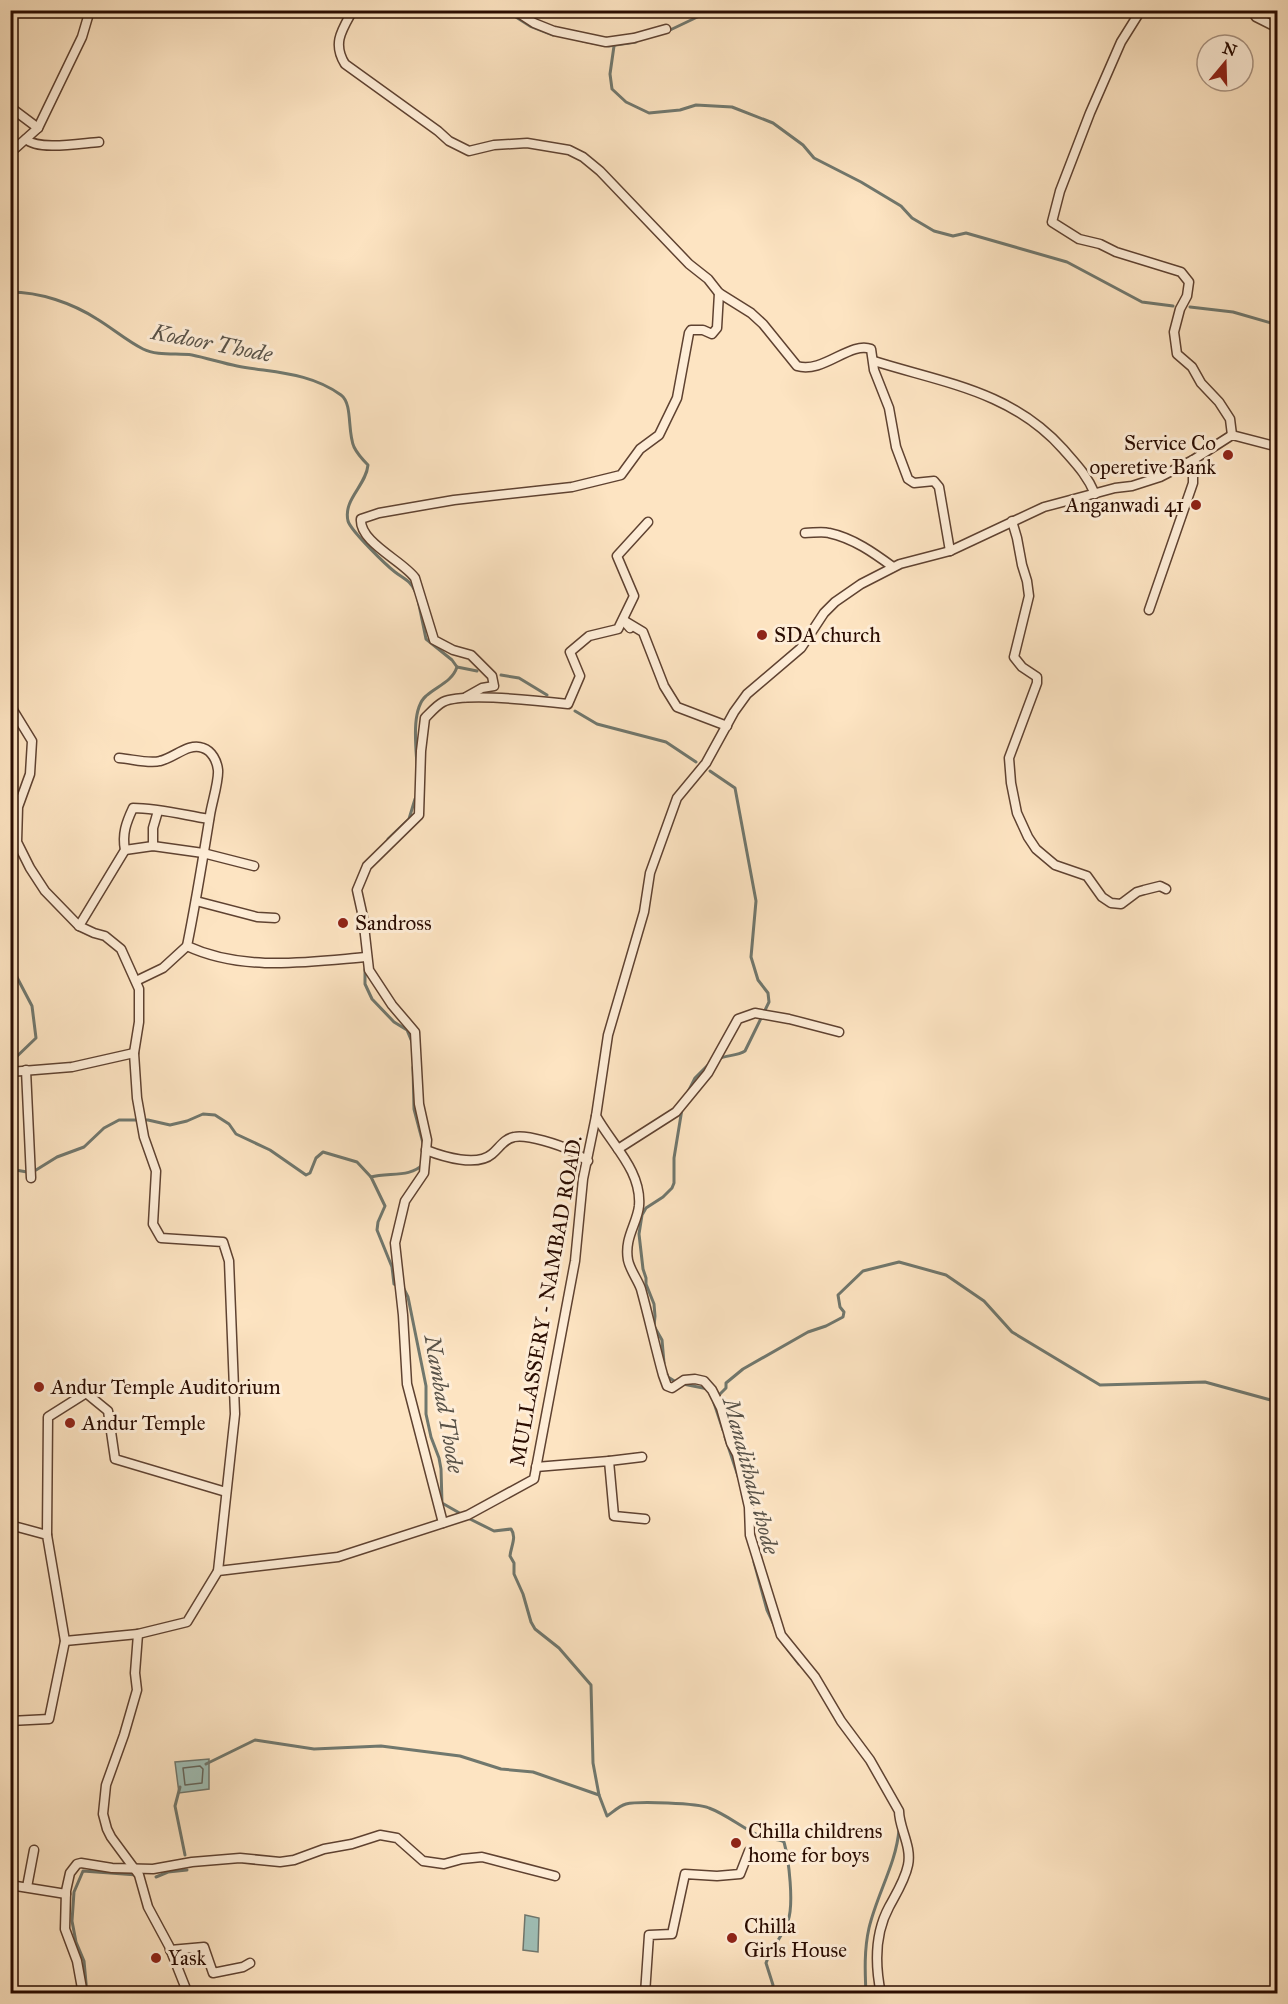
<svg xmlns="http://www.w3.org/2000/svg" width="1288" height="2004" font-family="'IM FELL Great Primer',serif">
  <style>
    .water { fill: #9fbeb5; stroke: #70776d; stroke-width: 1.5 }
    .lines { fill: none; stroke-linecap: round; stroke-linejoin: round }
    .shore { stroke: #64655b; stroke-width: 1.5 }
    .stream { stroke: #70776d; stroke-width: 3 }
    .street-casing { stroke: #5f4231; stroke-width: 11 }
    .street { stroke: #feedd7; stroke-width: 8 }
    .poi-dot { fill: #8f2418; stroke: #feedd7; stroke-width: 2 }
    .labels { text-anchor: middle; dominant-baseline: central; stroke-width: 6; stroke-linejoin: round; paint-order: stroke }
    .poi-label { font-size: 21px; fill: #2a0c01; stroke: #feedd7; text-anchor: start }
    .street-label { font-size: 21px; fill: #2a0c01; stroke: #feedd7 }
    .water-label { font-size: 22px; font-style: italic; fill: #595349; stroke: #feedd7 }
  </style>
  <rect width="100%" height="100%" fill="#fde4c2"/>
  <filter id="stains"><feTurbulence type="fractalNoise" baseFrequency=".00333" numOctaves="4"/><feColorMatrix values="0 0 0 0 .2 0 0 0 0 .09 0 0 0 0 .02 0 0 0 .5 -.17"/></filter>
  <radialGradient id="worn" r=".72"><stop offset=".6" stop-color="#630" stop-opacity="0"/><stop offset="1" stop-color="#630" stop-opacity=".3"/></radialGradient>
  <g class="water">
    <polygon points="209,1759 209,1789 179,1793 175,1762"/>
    <polygon points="525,1915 539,1918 538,1952 523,1950"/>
  </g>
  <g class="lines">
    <polygon class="shore" points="200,1766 203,1769 202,1783 185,1785 183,1768"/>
    <g class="stream">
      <polyline points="505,10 530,26 553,35"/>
      <polyline points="668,31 712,10"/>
      <polyline points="583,41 609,46 636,42"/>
      <polyline points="614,46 610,74 612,89 626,102 649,113 680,110 696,105 732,107 773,123 803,145 814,158 861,182 901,206 912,218 934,231 953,236 966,233 1067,262 1142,302 1173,306"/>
      <path d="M10,292C40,292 72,303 97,319C112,328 127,341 143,349C157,356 177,353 192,355C207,358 222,363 237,366C274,373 309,372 341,395C353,404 347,431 354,447C357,453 363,460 368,465C366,486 343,499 348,521C351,531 386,565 395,572C404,579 411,581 415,591"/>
      <polyline points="1190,307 1233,312 1278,325"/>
      <polyline points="457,667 477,671"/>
      <polyline points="501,675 519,678 547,695"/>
      <polyline points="575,711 597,724 666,742 696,762"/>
      <path d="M417,765C416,747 411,709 426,696C437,686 452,682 457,667L452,660L426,639L418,600"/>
      <path d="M710,771L735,788L756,901L751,957L758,980L768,993L769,1002L745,1051C737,1056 727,1055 718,1059"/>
      <polyline points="388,839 409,819 415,799"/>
      <polyline points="10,964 32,1006 36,1038 10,1063"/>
      <polyline points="365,969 365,984 372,999 394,1022 407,1030 412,1042"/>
      <polyline points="413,1067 414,1109 423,1143"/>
      <polyline points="687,1094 695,1078 710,1063"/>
      <path d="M423,1164C411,1178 388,1172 371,1177L385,1206L378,1222L377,1230L392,1267L394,1284L403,1287L408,1297L426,1386V1414L431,1437L439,1458L441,1469L442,1503L463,1515"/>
      <polyline points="10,1169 27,1172 36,1170 57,1157 84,1147 104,1128 119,1120 148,1120 170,1125 187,1121 203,1114 215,1115 229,1124 236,1134 270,1150 306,1175 310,1173 316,1158 323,1152 357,1162 371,1177"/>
      <polyline points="664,1363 662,1340 654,1326 655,1316 654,1304 646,1284 646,1278 643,1269 639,1234 642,1215 646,1208 663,1197 672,1188 674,1183 674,1158 682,1109"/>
      <polyline points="666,1373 668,1377 676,1382"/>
      <polyline points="683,1384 708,1389"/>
      <polyline points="718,1396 726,1388 726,1383 743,1369 808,1332 826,1326 843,1317 844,1312 840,1307 838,1295 863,1271 899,1262 946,1275 984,1301 1012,1332 1100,1385 1205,1382 1278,1402"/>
      <polyline points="714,1403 723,1430"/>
      <polyline points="725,1437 739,1479"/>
      <path d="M468,1518L494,1531L511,1529C517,1537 511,1546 510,1556L514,1563V1574L523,1594L531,1622L535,1629L559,1648L591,1685L593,1763L599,1795L607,1816C613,1812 619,1806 626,1804C638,1801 698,1803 709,1808C728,1815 743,1829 762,1837C769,1840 777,1838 784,1842C789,1860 794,1904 788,1921C783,1936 771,1948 766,1963L773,1985L770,1994"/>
      <polyline points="754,1562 767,1610 775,1627"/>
      <polyline points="781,1641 799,1664"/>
      <polyline points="206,1764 255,1740 314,1749 381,1746 460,1756 501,1769 533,1772 599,1795"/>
      <polyline points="180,1787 175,1806 185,1855"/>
      <polyline points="156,1877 168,1872 187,1870"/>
      <polyline points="87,1994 84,1961 76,1942 72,1921 74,1892 83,1871 137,1875"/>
      <path d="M866,1994C865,1972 864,1950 869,1928C877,1894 896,1864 899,1830"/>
    </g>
    <g class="street-casing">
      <g id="street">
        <path d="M353,10C342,30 332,43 345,64L438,131L449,141L469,151L494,145L527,143L569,150L583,157L600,171L689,264L708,279L719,293L751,313L763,324L797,366C823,374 850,341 871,349L874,370L889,408L896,447L908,479L914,483L934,481L939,487L950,551"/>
        <polyline points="514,10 534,23 554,31 606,42 634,38 666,29"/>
        <polyline points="1141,10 1121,42 1090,113 1060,191 1052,222 1079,239 1100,244 1116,252 1181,272 1189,282 1187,296 1180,309 1174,332 1177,354 1192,367 1201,383 1219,402 1230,419 1232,435"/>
        <polyline points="1251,10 1256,17 1278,28"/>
        <polyline points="10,107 38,128"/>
        <path d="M26,139C38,151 82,143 99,142"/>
        <polyline points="10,153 38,128 82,37 90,10"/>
        <path d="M874,361C944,383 1011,391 1063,449C1077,465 1087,475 1095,494"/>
        <polyline points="1012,521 1017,538 1022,565 1027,581 1029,596 1014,657 1022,667 1037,677 1037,683 1009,758 1011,783 1017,813 1028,837 1036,849 1055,865 1087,876 1102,897 1111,903 1121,904 1137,892 1144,890 1160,886 1166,889"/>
        <path d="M805,533C813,533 822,531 829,533C853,538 874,553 893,567"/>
        <polyline points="1149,610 1193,483 1193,460"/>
        <polyline points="630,628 623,620 643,632 664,686 677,707 727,726"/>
        <polyline points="10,694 13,710 32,741 30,774 18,807 17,842 30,868 45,891 79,926 94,933 105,936 121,949 139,989 139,1022 134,1053 137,1098 144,1137 156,1171 153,1224 161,1238 223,1242 229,1261 235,1414 218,1571"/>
        <path d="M466,697L482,688L494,686L492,676L471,655L453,650L434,640L415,578C403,561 359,542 361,519L379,513L454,500L572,487L621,475L640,449L659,435L677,398L689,333L691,330H703L712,334L717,328L719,293"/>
        <path d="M119,758C132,759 149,764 160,761C174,758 189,742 203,748C212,751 217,761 218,770C219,781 212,802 210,815C203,858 196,902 187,946C243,972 307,962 367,957"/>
        <polyline points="153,846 153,828 158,811"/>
        <polyline points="125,850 153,846 203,853 254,866"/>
        <polyline points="196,901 257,917 275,918"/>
        <path d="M79,926L125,850C122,834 126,823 133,808C158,808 184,815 209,819"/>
        <polyline points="136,981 163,968 187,946"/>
        <polyline points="26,1070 31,1178"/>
        <polyline points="10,1072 72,1067 134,1053"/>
        <polyline points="618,1149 676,1112 708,1073 738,1019 755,1013 789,1019 839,1032"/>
        <path d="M426,1150C444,1157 477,1167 492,1154C500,1147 504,1139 514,1137C527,1134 560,1145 572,1151C577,1153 582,1158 588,1161"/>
        <polyline points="609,1461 642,1457"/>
        <polyline points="536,1467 609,1461 614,1516 645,1519"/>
        <path d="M443,1523L407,1384L403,1315L395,1243L405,1201L424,1173L427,1140L419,1104L415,1032L392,1005L369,970L363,917L357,890L367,866L419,815L421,751L425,718C430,713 437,705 443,702C464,692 542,701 568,704L580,676L570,652L589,636L618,629L634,596L617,556L648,522"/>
        <polyline points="10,1525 47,1535 65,1641 138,1634 187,1622 218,1571 338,1557 468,1515 534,1479 575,1261 583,1179 596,1116"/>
        <polyline points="47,1535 48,1417 86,1393 108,1411 115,1459 226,1492"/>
        <polyline points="138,1634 135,1673 137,1690 124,1735 106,1785 103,1814 107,1829 111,1837 139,1875 148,1907 169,1946 188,1994"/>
        <polyline points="10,1721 49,1719 65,1641"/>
        <polyline points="10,1885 66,1894"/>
        <polyline points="27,1887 34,1850"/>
        <polyline points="170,1950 204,1947 213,1973 243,1967 250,1963"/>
        <polyline points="83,1994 77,1961 65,1929 66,1891 70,1873 77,1864 81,1863 112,1868 153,1869 192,1862 240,1858 280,1862 294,1860 324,1849 352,1844 380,1835 397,1838 423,1861 444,1864 462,1859 482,1857 555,1876"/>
        <polyline points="645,1994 649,1935 672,1934 685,1874 717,1876 740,1874 749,1851"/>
        <path d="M881,1994C875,1965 875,1933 889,1907C896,1894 905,1880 908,1865C912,1846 899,1828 899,1811L870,1760L841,1721L815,1677L781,1635L750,1535L749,1507L737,1454L731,1443L721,1408L712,1390L704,1381L695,1379L684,1380L672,1388L667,1386L663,1375C655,1346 649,1318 641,1289C638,1280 630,1270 628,1260C624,1238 637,1224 639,1206C642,1171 612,1145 596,1116L608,1035L644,912L650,873L677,798L706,763L734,712L747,694L801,648L824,613L835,602L861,584L900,564L950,551L1044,507L1115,488L1132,486L1160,477L1193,460L1232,435L1278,447"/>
      </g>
    </g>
    <use href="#street" class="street"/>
  </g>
  <g class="poi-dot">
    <circle cx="1228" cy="455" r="6"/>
    <circle cx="1196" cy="505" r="6"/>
    <circle cx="762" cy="635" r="6"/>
    <circle cx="343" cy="923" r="6"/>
    <circle cx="39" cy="1387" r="6"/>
    <circle cx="70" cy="1423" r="6"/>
    <circle cx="736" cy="1843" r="6"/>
    <circle cx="732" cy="1938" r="6"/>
    <circle cx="156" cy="1958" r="6"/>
  </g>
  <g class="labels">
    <g class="poi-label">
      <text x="1216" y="443" text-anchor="end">Service Co<tspan x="1216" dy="24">operetive Bank</tspan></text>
      <text x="1184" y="505" text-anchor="end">Anganwadi 41</text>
      <text x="774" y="635">SDA church</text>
      <text x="355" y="923">Sandross</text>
      <text x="51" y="1387">Andur Temple Auditorium</text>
      <text x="82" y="1423">Andur Temple</text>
      <text x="748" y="1831">Chilla childrens<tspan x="748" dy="24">home for boys</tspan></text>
      <text x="744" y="1926">Chilla<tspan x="744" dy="24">Girls House</tspan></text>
      <text x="168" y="1958">Yask</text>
    </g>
    <g class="street-label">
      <text transform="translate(546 1301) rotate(-80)">MULLASSERY - NAMBAD ROAD.</text>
    </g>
    <g class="water-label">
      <text transform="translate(212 343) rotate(11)">Kodoor Thode</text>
      <text transform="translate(444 1404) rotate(80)">Nambad Thode</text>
      <text transform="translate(751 1476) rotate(75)">Manalithala thode</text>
    </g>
  </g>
  <rect width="1288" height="2004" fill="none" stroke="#fde4c2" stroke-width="36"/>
  <rect x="12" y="12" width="1264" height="1980" fill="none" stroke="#2a0c01" stroke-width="3"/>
  <rect x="18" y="18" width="1252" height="1968" fill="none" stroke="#2a0c01" stroke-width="1.5"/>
  <g transform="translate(1225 63) rotate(19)"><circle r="28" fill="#feedd7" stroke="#a99381" stroke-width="1.5"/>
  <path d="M0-4.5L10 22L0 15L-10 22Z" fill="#8f2418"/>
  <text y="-9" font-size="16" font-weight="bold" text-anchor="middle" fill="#2a0c01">N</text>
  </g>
  <rect width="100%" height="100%" filter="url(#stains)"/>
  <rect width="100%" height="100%" fill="url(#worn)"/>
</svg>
